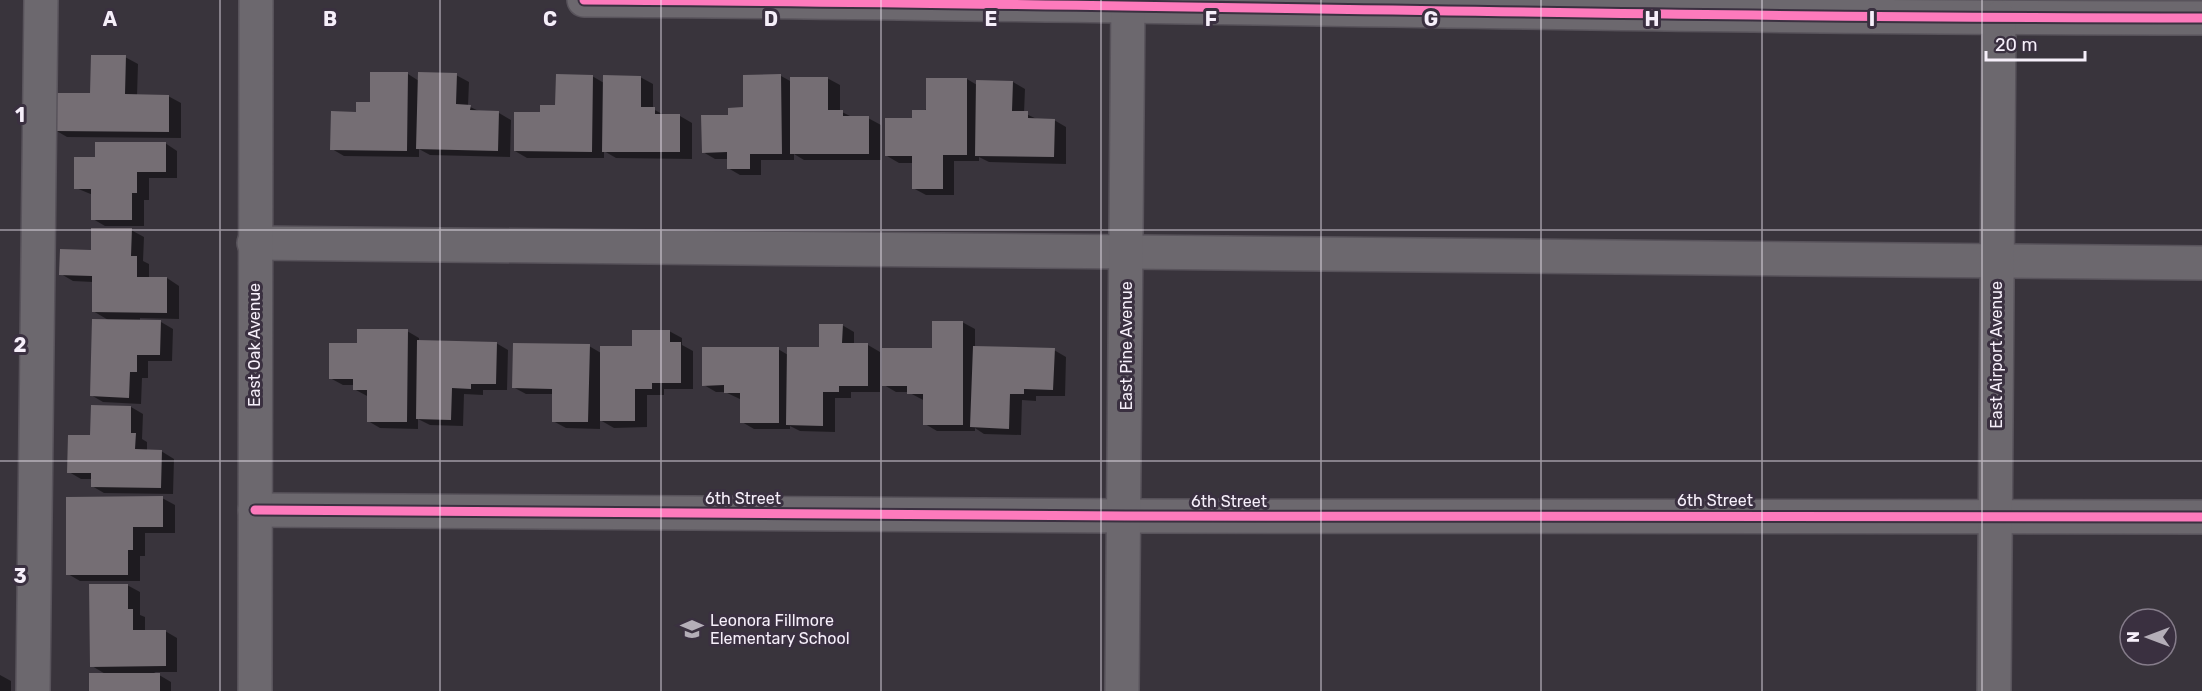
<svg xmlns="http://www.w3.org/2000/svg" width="2202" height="691" font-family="Rubik,sans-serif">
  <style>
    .shadow { fill: #0007 }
    .building { fill: #756e74 }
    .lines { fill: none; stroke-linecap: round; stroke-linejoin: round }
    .minor-casing { stroke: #58535b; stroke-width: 36 }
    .minor { stroke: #6c686e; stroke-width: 33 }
    .cycleway-casing { stroke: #3a3040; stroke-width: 13 }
    .cycleway { stroke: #fd7abc; stroke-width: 9 }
    .grid { fill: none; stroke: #f6effa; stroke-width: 1.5; stroke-opacity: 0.55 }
    .labels { text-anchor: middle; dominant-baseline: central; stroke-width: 6; stroke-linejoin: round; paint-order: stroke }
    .street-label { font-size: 16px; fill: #f6effa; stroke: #3a3040 }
    .poi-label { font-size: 16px; fill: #f6effa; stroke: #3a3040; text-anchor: start }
    .grid-label { font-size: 20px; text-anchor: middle; font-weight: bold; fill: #f6effa; stroke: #3a3040; stroke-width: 6; stroke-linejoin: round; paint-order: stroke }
  </style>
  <rect width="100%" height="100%" fill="#39343c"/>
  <g class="shadow">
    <polygon points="125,57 138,64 137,96 168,96 181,103 181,138 67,137 55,130"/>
    <polygon points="408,74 419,81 456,75 469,82 468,106 481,112 499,113 511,120 510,157 430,155 419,149 419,157 344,156 332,149 358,113"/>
    <polygon points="592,76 604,83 640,77 653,84 653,109 666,116 680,116 692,123 692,159 616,158 604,151 604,158 527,158 515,151 541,114 557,107"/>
    <polygon points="781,76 792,82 827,78 840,85 840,111 854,118 868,118 881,125 881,160 804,160 794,154 794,160 761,160 761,175 740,175 728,168 728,159 715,159 703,152 729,116 745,109"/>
    <polygon points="967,79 977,85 1013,82 1025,89 1024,113 1039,120 1054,120 1066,127 1066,164 989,162 979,157 979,161 954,161 954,195 926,195 913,188 913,163 899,163 887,156 913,119"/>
    <polygon points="165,143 177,151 177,178 149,178 149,200 144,200 144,226 105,226 93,219 93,195 76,188 96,159"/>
    <polygon points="131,230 144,237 143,261 149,264 149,278 167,278 179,286 179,319 140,318 140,321 161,322 173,329 172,361 148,361 148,378 142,378 141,404 103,402 91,395 110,321 93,311 93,282 73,281 61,274 92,251"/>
    <polygon points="962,322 975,329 975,348 1054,350 1066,357 1065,396 1036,396 1036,401 1022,400 1021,435 984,434 975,428 975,431 937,431 925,424 925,401 908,392 896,392 884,385 933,350"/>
    <polygon points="842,325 854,332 854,345 868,345 880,352 880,392 851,392 851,398 835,398 835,432 800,431 790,426 790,429 754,429 742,422 742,400 725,392 716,392 704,385 778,349 788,355 821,348"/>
    <polygon points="407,331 419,338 419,341 496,343 508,350 507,390 483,390 483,395 464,394 463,426 430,425 418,419 418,429 380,428 368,421 369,397 354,389 354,385 343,385 330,378 358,345"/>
    <polygon points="669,331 682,338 682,345 693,351 693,389 664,389 664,395 647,395 647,427 614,428 600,420 600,429 566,428 553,421 554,394 526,394 513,387 589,346 601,353 634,347"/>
    <polygon points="131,407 143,414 142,439 147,442 147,451 161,451 174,459 173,494 104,493 92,486 93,479 81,479 69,472"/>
    <polygon points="162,498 175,505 175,533 145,533 145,556 140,556 140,581 80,581 68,574"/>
    <polygon points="127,585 140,592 140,615 145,617 145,631 165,631 177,638 177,672 154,672 171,682 171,691 91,691 107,675 92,666"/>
    <polygon points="0,675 11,681 11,691 0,691"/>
  </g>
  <g class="building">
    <polygon points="91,55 126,55 125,94 169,95 169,132 54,131 54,93 90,93"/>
    <polygon points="370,72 408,72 407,151 330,150 331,111 356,112 356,102 370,102"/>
    <polygon points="418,72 457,73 456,104 471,105 470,110 499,111 498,151 416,149"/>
    <polygon points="556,74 593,75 592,152 514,151 514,112 540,112 540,105 555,105"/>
    <polygon points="781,74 782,154 750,154 750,169 727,169 727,152 702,153 701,115 728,115 728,108 743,107 743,75"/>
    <polygon points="603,75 641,76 641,107 655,107 655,114 680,114 680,152 602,152"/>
    <polygon points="790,77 828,77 828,110 843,110 843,116 869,116 869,154 790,154"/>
    <polygon points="926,78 967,78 967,155 943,155 943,189 912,189 912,156 885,156 885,118 912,118 912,110 926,110"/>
    <polygon points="976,80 1013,81 1012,111 1028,111 1028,118 1055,119 1054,157 975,156"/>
    <polygon points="95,142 166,142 166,172 137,172 137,193 132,193 132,220 91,220 91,189 74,189 74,157 95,157"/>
    <polygon points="91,228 132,228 131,256 137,256 137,277 167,277 167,313 92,312 92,276 59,275 60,249 91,250"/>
    <polygon points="92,319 161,320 160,355 137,355 137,372 130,372 129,398 90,396"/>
    <polygon points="932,321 963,321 963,425 923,425 923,394 907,394 907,386 882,386 882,348 932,348"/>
    <polygon points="819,324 843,324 842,343 868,343 868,386 839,386 839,392 823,392 823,426 786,425 787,347 819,347"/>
    <polygon points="357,329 408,329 407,422 367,422 367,390 353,390 353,379 329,379 329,343 357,343"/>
    <polygon points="632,330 670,330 670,342 681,342 681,383 652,383 652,389 635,389 635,421 600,421 600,346 632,346"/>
    <polygon points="417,340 497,342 496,384 471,384 471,389 452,388 451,420 416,419"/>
    <polygon points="513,343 590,344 588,422 552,422 552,389 512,388"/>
    <polygon points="973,346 1055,348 1053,390 1024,389 1024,394 1010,394 1009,429 970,427"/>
    <polygon points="702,347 779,347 779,423 740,423 740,393 724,393 724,385 702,386"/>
    <polygon points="91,405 131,406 131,433 136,433 135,449 162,450 161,488 91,487 91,473 67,473 68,435 90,435"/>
    <polygon points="163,496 163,527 133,527 133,550 128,550 128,575 66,575 66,497"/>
    <polygon points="89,584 128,584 128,609 133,609 133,630 166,630 166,666 90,667"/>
    <rect x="89" y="673" width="71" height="18"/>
  </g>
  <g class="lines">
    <g class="minor-casing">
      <g id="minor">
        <path d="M584,0C1123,3 1663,18 2202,18"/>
        <polyline points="254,243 2202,263"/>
        <polyline points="255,510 1125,516 2202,517"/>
        <polyline points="33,691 41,0"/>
        <polyline points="255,691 256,0"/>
        <polyline points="1122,691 1128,0"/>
        <polyline points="1994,691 1999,18"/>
      </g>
    </g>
    <use href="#minor" class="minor"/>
    <g class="cycleway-casing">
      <g id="cycleway">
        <path d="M584,0C1123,3 1663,18 2202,18"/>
        <polyline points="255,510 1125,516 2202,517"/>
      </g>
    </g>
    <use href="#cycleway" class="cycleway"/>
  </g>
  <path class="grid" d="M220,0V691M440,0V691M661,0V691M881,0V691M1101,0V691M1321,0V691M1541,0V691M1762,0V691M1982,0V691M0,230H2202M0,461H2202"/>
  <defs>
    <g id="school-bare" transform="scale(1.8)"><path d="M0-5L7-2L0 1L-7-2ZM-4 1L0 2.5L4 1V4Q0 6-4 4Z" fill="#b4aeb8" stroke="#3a3040" stroke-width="2.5" paint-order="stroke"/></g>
  </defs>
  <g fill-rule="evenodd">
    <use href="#school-bare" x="692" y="629"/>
  </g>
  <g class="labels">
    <g class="street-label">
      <text transform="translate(254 345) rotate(-90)">East Oak Avenue</text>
      <text transform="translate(1126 346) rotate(-90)">East Pine Avenue</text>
      <text transform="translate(1996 355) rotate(-90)">East Airport Avenue</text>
      <text x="743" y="498">6th Street</text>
      <text x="1715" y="500">6th Street</text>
      <text x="1229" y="501">6th Street</text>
    </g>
    <g class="poi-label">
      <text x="710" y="620">Leonora Fillmore<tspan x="710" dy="18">Elementary School</tspan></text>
    </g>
  </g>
  <g class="grid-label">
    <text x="110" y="26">A</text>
    <text x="330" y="26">B</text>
    <text x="550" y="26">C</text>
    <text x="771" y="26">D</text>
    <text x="991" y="26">E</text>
    <text x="1211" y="26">F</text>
    <text x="1431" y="26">G</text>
    <text x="1652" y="26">H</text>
    <text x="1872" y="26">I</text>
    <text x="20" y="122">1</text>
    <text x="20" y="352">2</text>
    <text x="20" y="583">3</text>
  </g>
  <g transform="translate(2148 637) rotate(270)"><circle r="28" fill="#3a3040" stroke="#857c8a" stroke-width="1.5"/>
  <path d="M0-4.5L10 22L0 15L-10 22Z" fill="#b4aeb8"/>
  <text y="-9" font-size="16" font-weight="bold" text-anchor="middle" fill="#f6effa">N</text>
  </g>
  <path d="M1986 51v9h99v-9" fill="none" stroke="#f6effa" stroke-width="3"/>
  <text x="1995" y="51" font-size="18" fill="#f6effa" stroke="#3a3040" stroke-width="4.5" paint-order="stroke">20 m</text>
</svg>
